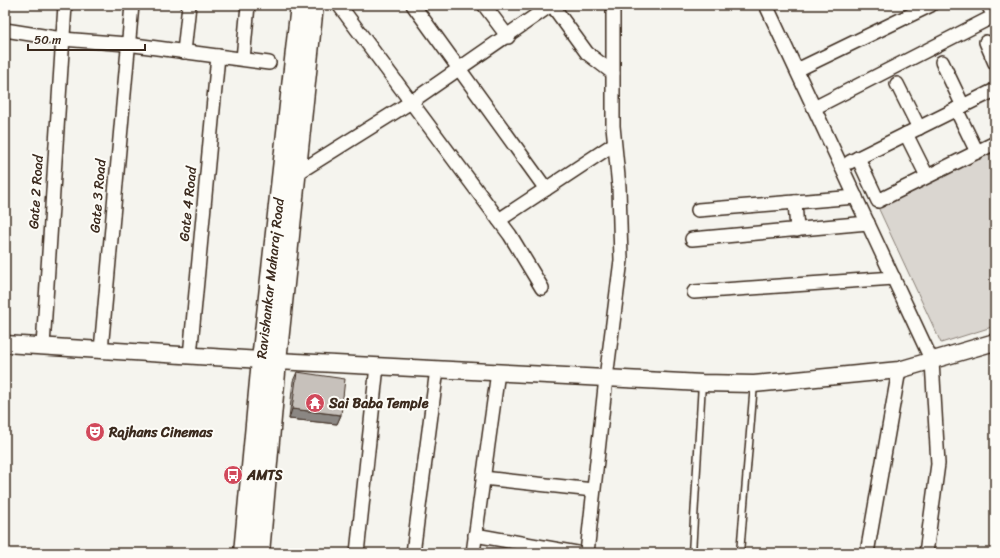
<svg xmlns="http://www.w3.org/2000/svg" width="1000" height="558" font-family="Sriracha,sans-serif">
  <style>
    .green { fill: #dad6d0; stroke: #8a8077 }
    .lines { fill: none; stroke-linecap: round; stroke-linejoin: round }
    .service-casing { stroke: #3b2a1e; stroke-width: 9 }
    .minor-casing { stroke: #3b2a1e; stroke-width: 16 }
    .tertiary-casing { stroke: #3b2a1e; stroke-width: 19 }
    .secondary-casing { stroke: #3b2a1e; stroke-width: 21 }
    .service { stroke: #fdfcf7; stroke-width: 6 }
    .minor { stroke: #fdfcf7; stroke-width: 13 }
    .tertiary { stroke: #fdfcf7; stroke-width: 16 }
    .secondary { stroke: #fdfcf7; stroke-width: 18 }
    .wall { fill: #aba6a1; stroke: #3b2a1e }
    .shaded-wall { fill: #8b8783; stroke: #3b2a1e }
    .building { fill: #c7c1bb; stroke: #3b2a1e }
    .labels { text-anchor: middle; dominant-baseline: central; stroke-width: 4; stroke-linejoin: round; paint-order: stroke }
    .street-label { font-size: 14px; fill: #3b2a1e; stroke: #fdfcf7 }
    .poi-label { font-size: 14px; font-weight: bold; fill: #3b2a1e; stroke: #fdfcf7; text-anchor: start }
  </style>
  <rect width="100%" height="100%" fill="#f5f4ee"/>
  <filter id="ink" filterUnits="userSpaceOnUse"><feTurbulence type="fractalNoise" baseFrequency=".025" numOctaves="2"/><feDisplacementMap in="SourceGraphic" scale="8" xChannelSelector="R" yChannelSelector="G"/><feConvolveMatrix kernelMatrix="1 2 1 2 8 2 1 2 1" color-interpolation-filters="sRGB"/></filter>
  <g filter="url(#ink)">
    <polygon class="green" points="995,150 995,326 941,343 877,205"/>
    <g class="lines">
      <g class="service-casing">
        <g id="service">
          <polyline points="692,553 702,383"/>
          <polyline points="740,553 754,384"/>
        </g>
      </g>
      <g class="minor-casing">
        <g id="minor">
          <polyline points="339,5 510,235 542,288"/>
          <polyline points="413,5 546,189"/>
          <polyline points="484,5 508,37"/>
          <polyline points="552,5 587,53 613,73"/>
          <polyline points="766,5 932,361 938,464 926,553"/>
          <polyline points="5,30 62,39 127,44 269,63"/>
          <polyline points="986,42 995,63"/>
          <polyline points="184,52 189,5"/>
          <polyline points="243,59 248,5"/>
          <polyline points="942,62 963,106"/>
          <polyline points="797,70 931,5"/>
          <polyline points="897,84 919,128"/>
          <polyline points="814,108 994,16 988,5"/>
          <polyline points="956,109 977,152"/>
          <polyline points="906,134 927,176"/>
          <polyline points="858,158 878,201 995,143"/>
          <polyline points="850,162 995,90"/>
          <polyline points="296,174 411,102 551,5"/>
          <polyline points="795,202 797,230"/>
          <polyline points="698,210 856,197"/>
          <polyline points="499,220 614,144"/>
          <polyline points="692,239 868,223"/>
          <polyline points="694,292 894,278"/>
          <polyline points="43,346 65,5"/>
          <polyline points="101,350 132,5"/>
          <polyline points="190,356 218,56"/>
          <polyline points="483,478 593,490"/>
          <polyline points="475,535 577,553"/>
          <polyline points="357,553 377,366"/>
          <polyline points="413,553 437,369"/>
          <polyline points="473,553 498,372"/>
          <polyline points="587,553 606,378 621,260 619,187 613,126 613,5"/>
          <polyline points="867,553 899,370"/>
        </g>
      </g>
      <g class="tertiary-casing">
        <polyline id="tertiary" points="5,344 277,361 702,383 754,384 899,370 995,342"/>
      </g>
      <g class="secondary-casing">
        <g id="secondary">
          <path id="s1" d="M243,553L261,360L300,5"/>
          <polyline points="260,553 277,361 314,5"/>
        </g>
      </g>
      <use href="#service" class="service"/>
      <use href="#minor" class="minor"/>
      <use href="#tertiary" class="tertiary"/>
      <use href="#secondary" class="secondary"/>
    </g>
    <polygon class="wall" points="297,372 341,415 337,424 289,419 293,381"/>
    <polygon class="shaded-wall" points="292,409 341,415 337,424 289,419"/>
    <polygon class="building" points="297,372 345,379 341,415 292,409"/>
  </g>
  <defs>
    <g id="temple-disc" transform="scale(1)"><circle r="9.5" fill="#d1495b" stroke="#fdfcf7"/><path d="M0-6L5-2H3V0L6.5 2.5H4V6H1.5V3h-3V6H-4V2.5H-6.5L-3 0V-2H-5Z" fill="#fff"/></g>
    <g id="theatre-disc" transform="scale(1)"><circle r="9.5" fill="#d1495b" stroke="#fdfcf7"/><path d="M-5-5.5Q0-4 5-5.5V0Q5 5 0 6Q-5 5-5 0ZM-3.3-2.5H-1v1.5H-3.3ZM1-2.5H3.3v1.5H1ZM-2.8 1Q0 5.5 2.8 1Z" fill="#fff"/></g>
    <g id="bus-disc" transform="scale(1)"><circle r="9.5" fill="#d1495b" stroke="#fdfcf7"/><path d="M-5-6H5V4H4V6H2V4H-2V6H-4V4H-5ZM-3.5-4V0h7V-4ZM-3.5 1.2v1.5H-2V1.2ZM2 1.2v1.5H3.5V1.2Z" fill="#fff"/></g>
  </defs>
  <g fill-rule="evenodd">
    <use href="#temple-disc" x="315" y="403"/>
    <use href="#theatre-disc" x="95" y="432"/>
    <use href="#bus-disc" x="233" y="475"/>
  </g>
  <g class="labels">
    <g class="street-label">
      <text transform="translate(36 192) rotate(-86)">Gate 2 Road</text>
      <text transform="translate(98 196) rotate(-85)">Gate 3 Road</text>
      <text transform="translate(188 204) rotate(-84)">Gate 4 Road</text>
      <text stroke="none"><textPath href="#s1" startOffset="276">Ravishankar Maharaj Road</textPath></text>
    </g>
    <g class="poi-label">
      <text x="329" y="403">Sai Baba Temple</text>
      <text x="109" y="432">Rajhans Cinemas</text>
      <text x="247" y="475">AMTS</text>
    </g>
  </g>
  <rect width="1000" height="558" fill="none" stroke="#fdfcf7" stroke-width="20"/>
  <rect x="10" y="10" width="980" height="538" fill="none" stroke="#3b2a1e" stroke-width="1.5" filter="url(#ink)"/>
  <path d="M28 44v6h117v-6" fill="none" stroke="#3b2a1e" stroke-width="2"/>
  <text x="34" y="44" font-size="12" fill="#3b2a1e" stroke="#fdfcf7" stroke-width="3" paint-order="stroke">50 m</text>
</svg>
